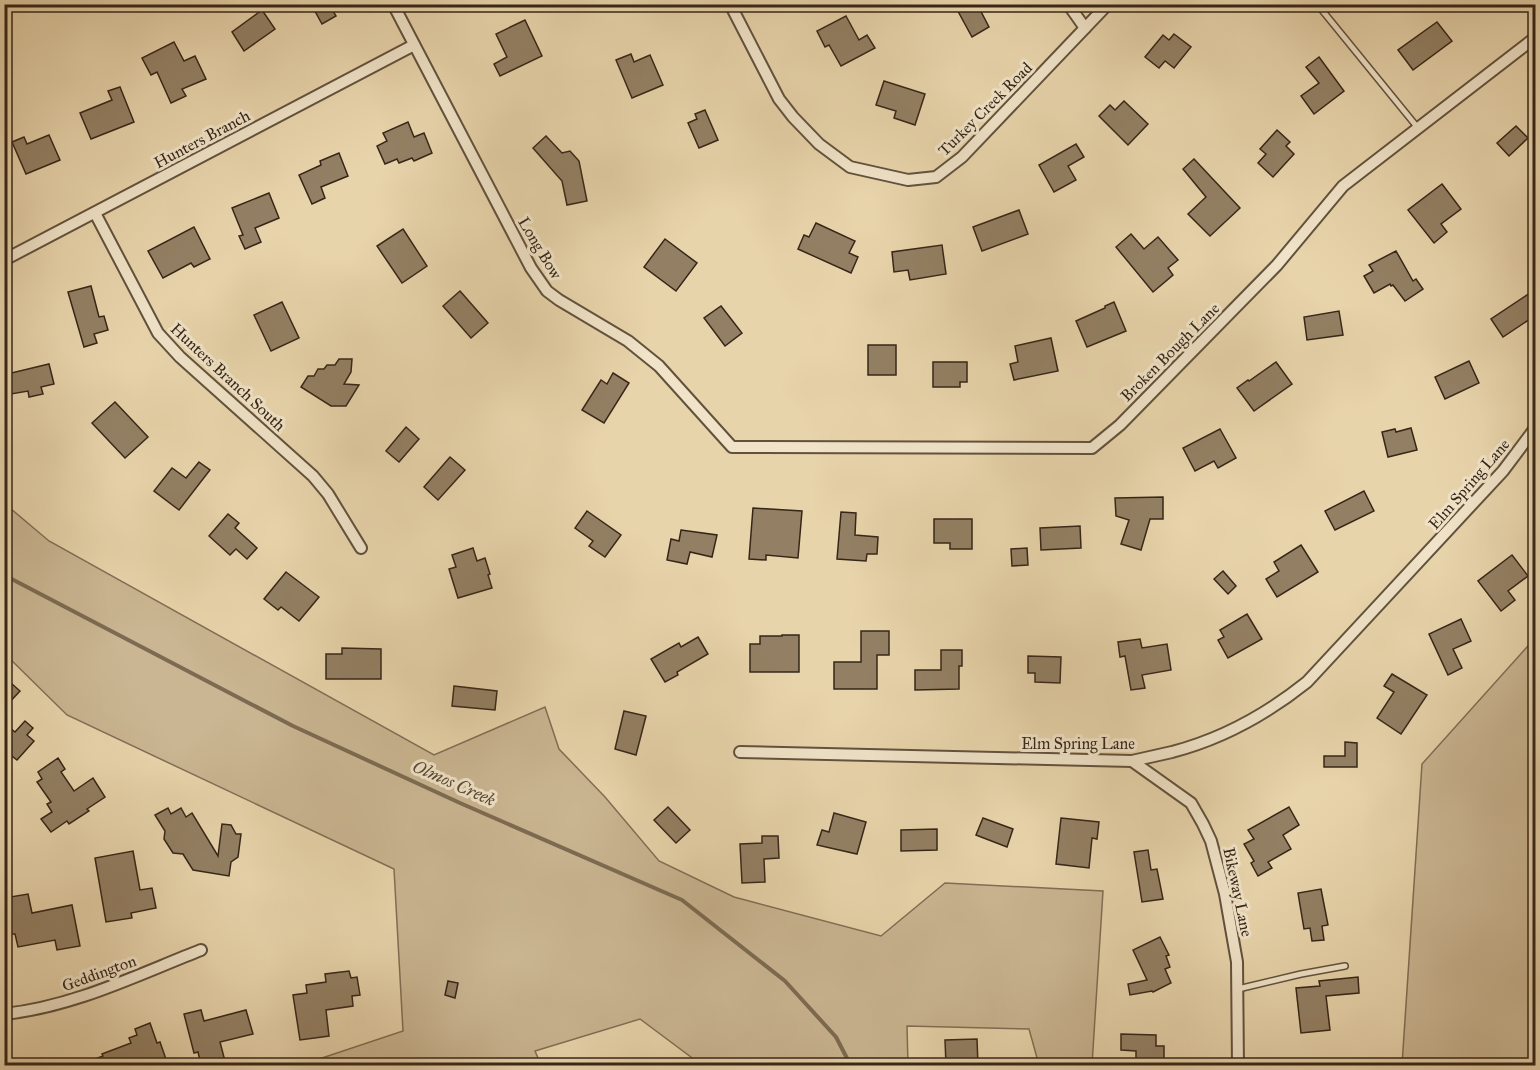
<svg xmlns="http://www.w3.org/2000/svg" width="1540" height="1070" font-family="'IM FELL Great Primer',serif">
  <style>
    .green { fill: #cab692; stroke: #806e55; stroke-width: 1.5 }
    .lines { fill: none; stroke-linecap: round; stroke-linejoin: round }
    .stream { stroke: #7c6b52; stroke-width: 4 }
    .building { fill: #938064; stroke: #362618; stroke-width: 1.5 }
    .lane-casing { stroke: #62523d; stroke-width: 8 }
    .street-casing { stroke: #62523d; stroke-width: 14 }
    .lane { stroke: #f0e3c8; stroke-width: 5 }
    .street { stroke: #f0e3c8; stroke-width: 10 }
    .labels { text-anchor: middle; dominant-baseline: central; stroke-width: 6; stroke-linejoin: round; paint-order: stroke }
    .street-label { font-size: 16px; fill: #362618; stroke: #f0e3c8 }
    .water-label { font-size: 18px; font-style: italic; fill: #594835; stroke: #f0e3c8 }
  </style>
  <rect width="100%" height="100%" fill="#e8d4ab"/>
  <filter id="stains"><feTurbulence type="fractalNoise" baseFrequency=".00333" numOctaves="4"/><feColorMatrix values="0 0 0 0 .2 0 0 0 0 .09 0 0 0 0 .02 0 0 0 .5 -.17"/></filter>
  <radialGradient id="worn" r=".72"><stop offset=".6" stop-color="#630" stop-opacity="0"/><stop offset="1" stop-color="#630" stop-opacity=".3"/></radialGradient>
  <g class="green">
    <polygon points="4,503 49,541 434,755 545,707 559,749 605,797 659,861 734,897 881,936 945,883 1103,891 1092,1065 1039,1065 1029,1029 907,1026 908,1065 733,1065 695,1060 640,1019 535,1051 541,1065 301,1065 403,1031 394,869 67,715 5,654"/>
    <polygon points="1535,638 1535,1065 1402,1065 1422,764"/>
  </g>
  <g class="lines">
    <polyline class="stream" points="4,575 293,726 460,803 682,900 785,981 836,1037 851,1066"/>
  </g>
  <g class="building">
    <polygon points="311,4 329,4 336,16 322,24"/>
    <polygon points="954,4 977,4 989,27 972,37"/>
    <polygon points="262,10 275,29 244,51 232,32"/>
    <polygon points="846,16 859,40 867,35 875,48 841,66 829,45 825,47 817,31"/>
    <polygon points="525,20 542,56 500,76 494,64 507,57 496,34"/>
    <polygon points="1437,22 1452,41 1413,70 1398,50"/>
    <polygon points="1174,34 1191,47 1174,68 1165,61 1159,68 1145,57 1163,35 1169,40"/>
    <polygon points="174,42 184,61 195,56 206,79 182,89 186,96 171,103 157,72 151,75 142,58"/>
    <polygon points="631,54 634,62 650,55 663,85 632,98 616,60"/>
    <polygon points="1319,57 1344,91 1314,114 1301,96 1319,83 1306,67"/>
    <polygon points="884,81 925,94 915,125 894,118 896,111 876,105"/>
    <polygon points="120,87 134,122 91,139 80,113 112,100 108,91"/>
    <polygon points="1124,101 1148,124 1128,145 1099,116 1110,105 1115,110"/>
    <polygon points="705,110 718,140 699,148 688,123 697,119 695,114"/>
    <polygon points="408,122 414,137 424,133 432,153 414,161 412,158 399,163 397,159 385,164 377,146 387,141 383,133"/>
    <polygon points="1516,126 1528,138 1509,156 1497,143"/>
    <polygon points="1277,130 1290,142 1286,146 1294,154 1273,177 1258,163 1266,154 1260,149"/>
    <polygon points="49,135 60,160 26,174 12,142 24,137 27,144"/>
    <polygon points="546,136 562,153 570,151 579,161 587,201 567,205 562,181 533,148"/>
    <polygon points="1076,144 1084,157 1068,166 1076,180 1054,192 1039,165"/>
    <polygon points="339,153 348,176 321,187 325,198 312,204 299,175 321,165 320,161"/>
    <polygon points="1194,159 1240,208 1210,236 1188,214 1206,197 1183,169"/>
    <polygon points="1442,184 1461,209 1441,224 1447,232 1434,243 1408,210"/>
    <polygon points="269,193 279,218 255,228 261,242 245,249 239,236 243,235 232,208"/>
    <polygon points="1019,210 1028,234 982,251 973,227"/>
    <polygon points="816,223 855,241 849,253 858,257 851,273 798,249 804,235 809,237"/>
    <polygon points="194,227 210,259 194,267 191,263 163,278 148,251"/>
    <polygon points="403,229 427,266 402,283 377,246"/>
    <polygon points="1131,234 1144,249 1158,237 1178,260 1168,268 1173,275 1153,292 1116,247"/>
    <polygon points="665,239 697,263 676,291 644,267"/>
    <polygon points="942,245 946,274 910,280 908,270 894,272 892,252"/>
    <polygon points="1396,251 1413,281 1416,279 1423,289 1405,301 1393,285 1391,286 1390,284 1374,293 1364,276 1373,271 1369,265"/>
    <polygon points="91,286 99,317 104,316 108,330 94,334 97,343 84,347 68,292"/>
    <polygon points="460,291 488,323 471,338 443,306"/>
    <polygon points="1530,293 1536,302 1536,315 1503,337 1491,319"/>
    <polygon points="282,302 299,338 271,351 254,315"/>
    <polygon points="1114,302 1126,331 1087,347 1076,321 1105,308 1105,306"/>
    <polygon points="721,306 742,333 725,346 704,318"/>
    <polygon points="1339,311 1343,335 1307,340 1304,317"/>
    <polygon points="1051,338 1058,371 1014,380 1010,364 1018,362 1015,346"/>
    <rect x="868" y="345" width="28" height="30"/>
    <polygon points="339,359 352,359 351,372 344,384 359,385 346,406 331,406 301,387 308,376 314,376 318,369 324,369 327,365 335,365"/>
    <polygon points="1469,361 1479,383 1445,399 1435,377"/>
    <polygon points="933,362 967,362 967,382 960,382 960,387 933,387"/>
    <polygon points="1276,362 1292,384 1254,411 1237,388 1248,380 1249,381"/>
    <polygon points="49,364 54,384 41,387 43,394 29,397 28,391 11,394 7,374"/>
    <polygon points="613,373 629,383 604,423 582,410 601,380 607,384"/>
    <polygon points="115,402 148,437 125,458 92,423"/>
    <polygon points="406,427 419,439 399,462 386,451"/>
    <polygon points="1411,428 1417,450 1388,457 1382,432 1395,429 1396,432"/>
    <polygon points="1220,429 1236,458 1218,468 1214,461 1195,471 1183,448"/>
    <polygon points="450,457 465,470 438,500 424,487"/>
    <polygon points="199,462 210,470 179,510 154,491 172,468 186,478"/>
    <polygon points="1364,491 1374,511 1335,530 1325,511"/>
    <polygon points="1163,497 1163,519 1150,519 1141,550 1121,544 1129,520 1116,516 1115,498"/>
    <polygon points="753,508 802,511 798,558 766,555 766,560 749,559"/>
    <polygon points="587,511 621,535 605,557 589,546 593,541 575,528"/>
    <polygon points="841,512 856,513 855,535 878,537 877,554 867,554 866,561 837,559"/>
    <polygon points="228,514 239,523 235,528 257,548 247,559 236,549 230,555 209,536"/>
    <polygon points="934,519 972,519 972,549 950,549 950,543 934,543"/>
    <polygon points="1080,526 1081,548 1041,550 1040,528"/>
    <polygon points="681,530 717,535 712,557 690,552 687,564 667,560 671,539 679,541"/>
    <polygon points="1301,545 1318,572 1277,597 1266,579 1279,571 1274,562"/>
    <polygon points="473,548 477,561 485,558 490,574 488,575 492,588 458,598 449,569 456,567 452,555"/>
    <polygon points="1027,548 1028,565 1012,566 1011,549"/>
    <polygon points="1512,555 1528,576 1508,591 1515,600 1501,611 1478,581"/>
    <polygon points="1223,571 1236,586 1228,594 1214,579"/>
    <polygon points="286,572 319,597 299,621 281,607 278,610 264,599"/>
    <polygon points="1247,614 1262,639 1228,658 1218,640 1224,637 1220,630"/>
    <polygon points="1461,619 1471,641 1453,649 1462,668 1448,675 1429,634"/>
    <polygon points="861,631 889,631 889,655 877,655 877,689 834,689 834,662 861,662"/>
    <polygon points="782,635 799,635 799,672 750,672 750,644 760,644 760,636 782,636"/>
    <polygon points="698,637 708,654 677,672 678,675 665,682 651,659 679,643 681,647"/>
    <polygon points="1140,639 1142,648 1167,644 1171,670 1142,675 1145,688 1131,690 1125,656 1120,657 1118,642"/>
    <polygon points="342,648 381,649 381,679 326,679 326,654 342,654"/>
    <polygon points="941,650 962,650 962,666 959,666 959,689 915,690 915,670 941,670"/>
    <polygon points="1028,656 1061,657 1060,683 1035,682 1035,673 1028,673"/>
    <polygon points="1392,674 1427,695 1401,734 1377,718 1394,692 1384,686"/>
    <polygon points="4,677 20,691 4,708"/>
    <polygon points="454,686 497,691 495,710 452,706"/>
    <polygon points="624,711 646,716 636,755 615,749"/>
    <polygon points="25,721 33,728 27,735 34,741 17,760 4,750 4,723 15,732"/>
    <polygon points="1345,742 1357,743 1357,767 1324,767 1324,756 1345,756"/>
    <polygon points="58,758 65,769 61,772 74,791 93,778 105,797 87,809 89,811 69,824 67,821 51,832 41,819 52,812 47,804 51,802 37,782 42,779 38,772"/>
    <polygon points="668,807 690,830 676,843 654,820"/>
    <polygon points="1289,807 1299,825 1283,835 1291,849 1268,862 1272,868 1258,876 1251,863 1254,861 1244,844 1254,839 1248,830"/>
    <polygon points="168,808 171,814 181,808 186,817 192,813 218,856 222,824 231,825 236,834 241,834 238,857 231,862 229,876 193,870 183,854 173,853 164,839 165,831 155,815"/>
    <polygon points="834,813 866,822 857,854 817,845 822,830 829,832"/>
    <polygon points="983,818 1013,829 1007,847 976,835"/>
    <polygon points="1061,818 1099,822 1097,839 1092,838 1089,868 1056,864"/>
    <polygon points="937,829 937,850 901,851 901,830"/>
    <polygon points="762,836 778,836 779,858 764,859 765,882 742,883 740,844 762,843"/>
    <polygon points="1148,850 1151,870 1157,869 1163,899 1142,902 1134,852"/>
    <polygon points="133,851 140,890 152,888 156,908 131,913 132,918 106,922 95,858"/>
    <polygon points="1321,889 1328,925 1322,926 1324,940 1312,941 1310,928 1304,929 1298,893"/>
    <polygon points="28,894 32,913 72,905 80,946 57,950 55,940 18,947 15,934 11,934 4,898"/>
    <polygon points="1160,937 1169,955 1166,956 1170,967 1165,969 1171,983 1153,992 1152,991 1130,995 1128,984 1147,980 1133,950"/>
    <polygon points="349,971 351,978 357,977 360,995 352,996 353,1006 326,1010 329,1036 300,1040 293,995 307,993 306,985 326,982 325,974"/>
    <polygon points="1358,977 1359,993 1326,996 1330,1030 1301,1033 1296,988 1320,986 1319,981"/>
    <polygon points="448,981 458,983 455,998 445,995"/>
    <polygon points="201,1010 204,1021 246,1010 253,1034 220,1042 226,1065 201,1065 198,1052 194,1053 184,1014"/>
    <polygon points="150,1023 157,1043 160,1042 168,1065 79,1065 103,1056 102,1054 131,1043 129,1038 137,1035 135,1029"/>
    <polygon points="1121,1034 1156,1035 1156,1046 1164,1046 1164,1063 1136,1063 1136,1051 1121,1050"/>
    <polygon points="977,1039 978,1065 946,1065 945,1040"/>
  </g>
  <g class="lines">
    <g class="lane-casing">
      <g id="lane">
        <polyline points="1317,4 1418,128"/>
        <polyline points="1238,989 1301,974 1345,966"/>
      </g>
    </g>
    <g class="street-casing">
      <g id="street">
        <polyline points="393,4 531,268 547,291 559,300 628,341 659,366 732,447 1092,448 1120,425 1277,265 1343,186 1536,37"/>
        <polyline points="730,4 779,99 793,117 819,144 850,167 908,180 936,177 962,157 1108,4"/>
        <polyline points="1068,4 1085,28"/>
        <polyline points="95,213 158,333 180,357 313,476 328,494 361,548"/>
        <polyline points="4,260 414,45"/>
        <path d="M740,752L1132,761C1145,758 1159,755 1172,752C1222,739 1267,714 1307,682L1503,471L1536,427"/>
        <polyline points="1132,761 1191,803 1203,824 1211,841 1225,894 1237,962 1238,1066"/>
        <path d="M4,1014C73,1007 137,975 201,950"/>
      </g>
    </g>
    <use href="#lane" class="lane"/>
    <use href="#street" class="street"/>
  </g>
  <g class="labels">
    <g class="street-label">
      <text transform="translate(985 109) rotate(-45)">Turkey Creek Road</text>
      <text transform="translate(202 139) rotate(-28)">Hunters Branch</text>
      <text transform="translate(540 248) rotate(59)">Long Bow</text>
      <text transform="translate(1170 352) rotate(-45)">Broken Bough Lane</text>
      <text transform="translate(228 377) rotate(43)">Hunters Branch South</text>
      <text transform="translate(1469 484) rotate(-49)">Elm Spring Lane</text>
      <text x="1078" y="743">Elm Spring Lane</text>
      <text transform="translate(1238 892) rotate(78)">Bikeway Lane</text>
      <text transform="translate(99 973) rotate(-20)">Geddington</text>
    </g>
    <g class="water-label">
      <text transform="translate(454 783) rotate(24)">Olmos Creek</text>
    </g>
  </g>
  <rect width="1540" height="1070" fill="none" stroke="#e8d4ab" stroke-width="24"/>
  <rect x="6" y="6" width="1528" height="1058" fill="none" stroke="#362618" stroke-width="3"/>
  <rect x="12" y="12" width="1516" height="1046" fill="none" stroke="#362618" stroke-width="1.5"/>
  <rect width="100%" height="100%" filter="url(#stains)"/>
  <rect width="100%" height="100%" fill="url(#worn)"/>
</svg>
